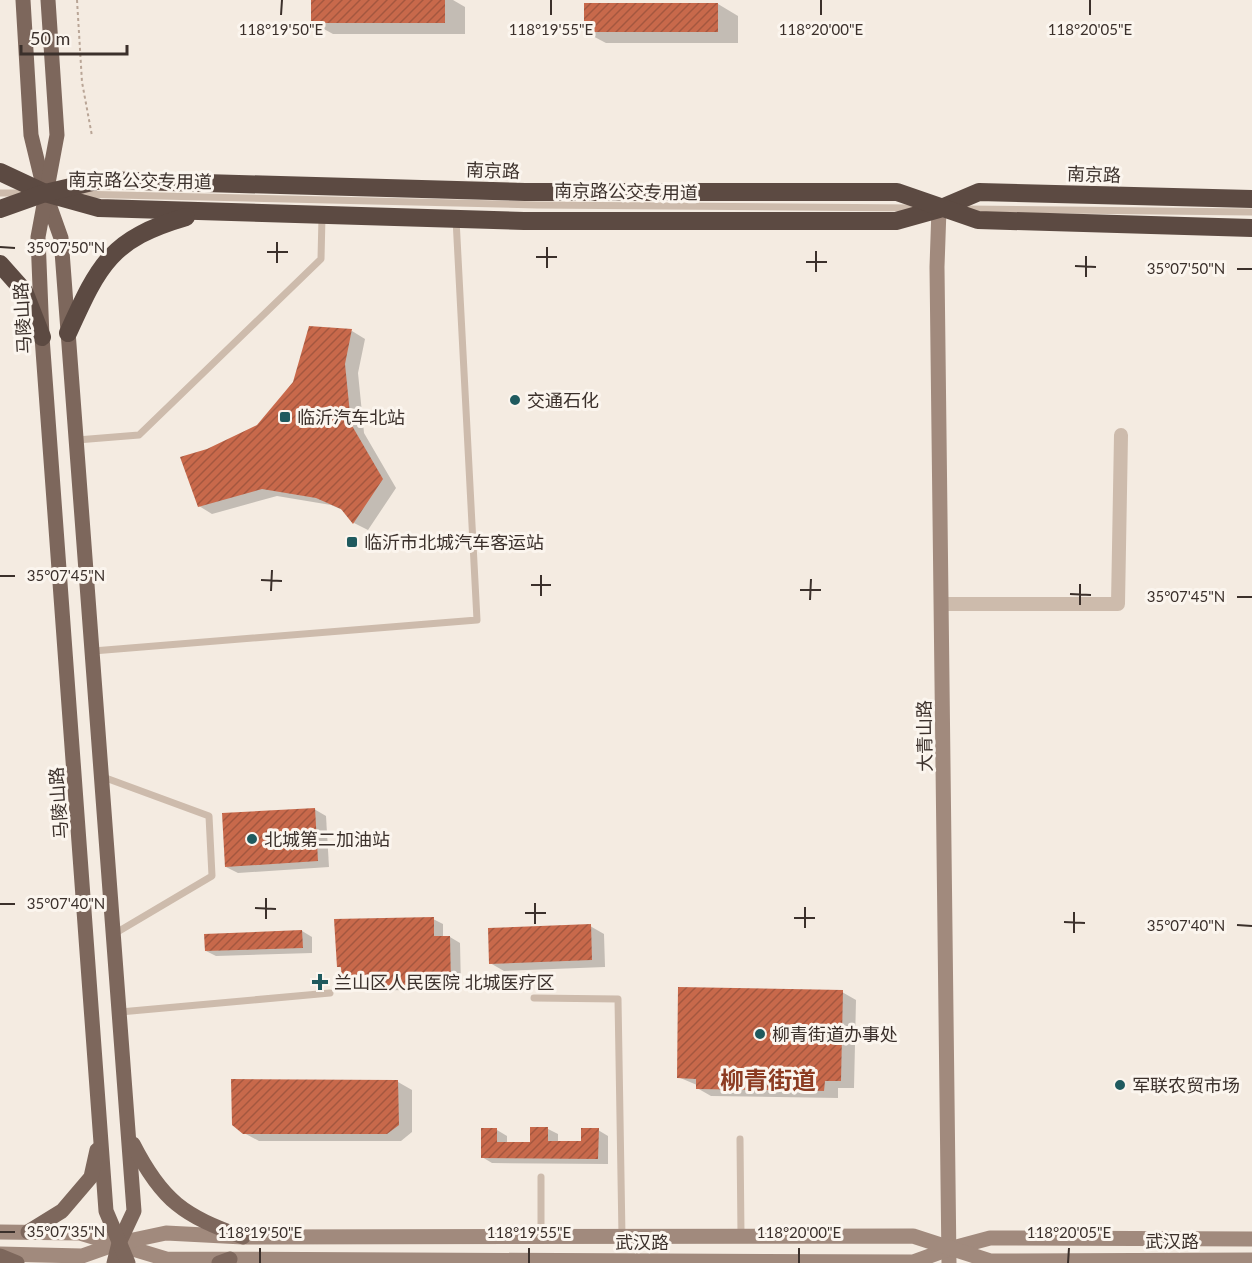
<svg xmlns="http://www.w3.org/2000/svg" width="1252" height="1263" font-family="Lato,'Noto Sans SC',sans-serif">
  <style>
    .shadow { fill: #0003 }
    .building { fill: url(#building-hatch) }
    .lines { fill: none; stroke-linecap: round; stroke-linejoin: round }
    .path { stroke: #b9a596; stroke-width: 2; stroke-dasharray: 3 3; stroke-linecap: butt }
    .lane { stroke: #cdbbac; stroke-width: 7 }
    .street { stroke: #cdbbac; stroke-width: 14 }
    .secondary { stroke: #a18a7d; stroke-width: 15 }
    .primary { stroke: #7d675c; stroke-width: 15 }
    .highway { stroke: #5c4a42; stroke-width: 18 }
    .ticks { fill: none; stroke: #3b302b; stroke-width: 2 }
    .poi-dot { fill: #1f5a5e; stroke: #fbf5ee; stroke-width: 2 }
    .labels { text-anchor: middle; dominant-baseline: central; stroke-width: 6; stroke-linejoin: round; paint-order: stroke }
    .street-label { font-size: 18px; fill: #3b302b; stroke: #fbf5ee }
    .poi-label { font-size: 18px; fill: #3b302b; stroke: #fbf5ee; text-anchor: start }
    .district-label { font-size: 24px; font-weight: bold; fill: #8c3b22; stroke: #fbf5ee }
    .ticks-label { font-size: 15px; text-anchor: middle; fill: #3b302b; stroke: #fbf5ee; stroke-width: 6; stroke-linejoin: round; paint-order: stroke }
  </style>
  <defs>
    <pattern id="building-hatch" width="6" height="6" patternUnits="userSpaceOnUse" patternTransform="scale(1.5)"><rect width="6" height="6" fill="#c8694b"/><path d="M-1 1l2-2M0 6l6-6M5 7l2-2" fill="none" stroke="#a4573f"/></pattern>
  </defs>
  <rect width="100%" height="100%" fill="#f4ebe1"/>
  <g class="shadow">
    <polygon points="313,0 453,0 465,7 465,34 333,34 313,23"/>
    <polygon points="718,4 738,16 738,43 606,43 585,32"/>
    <polygon points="352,331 365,339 358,373 364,433 396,488 368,530 354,523 345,511 331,505 277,496 212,514 199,506 207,450 258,426"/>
    <polygon points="314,809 326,816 329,867 238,873 226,867"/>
    <polygon points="433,919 443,924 443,938 450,937 460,943 461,989 353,991 343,985 343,969 338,966"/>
    <polygon points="590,926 604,934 605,967 504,971 490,963"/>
    <polygon points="302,931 312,937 312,953 216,956 206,951"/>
    <polygon points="842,992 856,1000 854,1088 838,1088 838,1098 711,1096 697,1088 697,1085 678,1077"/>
    <polygon points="398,1082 412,1090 412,1132 401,1141 259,1141 244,1133"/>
    <polygon points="548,1129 558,1134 558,1143 583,1143 598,1130 608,1136 608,1164 492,1163 482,1157 497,1130 507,1136 507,1144 531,1144"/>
  </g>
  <g class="building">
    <rect x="311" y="0" width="134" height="23"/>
    <rect x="584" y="3" width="134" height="29"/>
    <polygon points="309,326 352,329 345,364 351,424 383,479 353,524 341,509 316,498 262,489 198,507 180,457 207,449 257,425 293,382"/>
    <polygon points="315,808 318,861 225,867 222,813"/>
    <polygon points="434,917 434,936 450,936 451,984 342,986 341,967 337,967 334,919"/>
    <polygon points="591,924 592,960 489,964 488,928"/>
    <polygon points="302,930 303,948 205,951 204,934"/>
    <polygon points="678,987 843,990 841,1081 825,1081 824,1091 696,1089 696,1079 677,1078"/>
    <polygon points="231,1079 398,1080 399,1125 387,1134 243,1134 232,1125"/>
    <polygon points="530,1127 548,1127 548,1141 581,1141 581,1128 599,1128 598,1159 481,1158 481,1128 497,1128 497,1142 530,1142"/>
  </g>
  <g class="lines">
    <polyline class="path" points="77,0 82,82 92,136"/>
    <g class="lane">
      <polyline points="0,193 27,193"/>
      <polyline points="75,194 537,205 915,208"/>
      <polyline points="965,209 1252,212"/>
      <polyline points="77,440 139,435 321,259 322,217"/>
      <polyline points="93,651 477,620 456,219"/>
      <polyline points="103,777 209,816 212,876 114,934"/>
      <polyline points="534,998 618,999 622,1236"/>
      <polyline points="120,1012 330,993"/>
      <polyline points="740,1139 741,1235"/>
      <polyline points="541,1236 541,1177"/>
    </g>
    <polyline class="street" points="942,604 1118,604 1121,435"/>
    <g class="secondary">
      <polyline points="939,209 937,267 949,1263"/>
      <polyline points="0,1232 80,1233 166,1259 913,1262 949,1249 990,1238 1252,1239"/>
      <polyline points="0,1254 82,1256 119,1243 166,1233 243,1237 913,1236 990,1261 1252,1260"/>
    </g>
    <g class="primary">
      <polyline points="23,0 31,135 45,193 61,238 134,1211 119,1243 114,1263"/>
      <polyline points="48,0 57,135 38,237 42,337 106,1211 128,1263"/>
      <path d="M133,1144C162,1201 184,1216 243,1237"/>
      <polyline points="28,1232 62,1211 91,1177 97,1150"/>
      <polyline points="0,1256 17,1263"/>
      <polyline points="219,1263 230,1259"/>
    </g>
    <g class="highway">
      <polyline points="0,172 45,193 99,208 524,221 896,221 939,209 979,192 1252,199"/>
      <polyline points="0,209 45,193 101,180 525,192 897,192 978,220 1252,228"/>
      <polyline points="0,264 24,291 42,337"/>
      <path d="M68,333C99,265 110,239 186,217"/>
    </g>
  </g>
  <path class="ticks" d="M281,15L282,0M551,15V0M821,15V0M1090,15V0M0,247L15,248M267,252H288M536,257H557M806,262H827M277,263V242M1075,266L1096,267M547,268V247M1237,269H1252M816,272V251M1086,277V256M0,576H15M261,580L282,581M531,585H551M800,590H821M271,591L272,570M1070,594L1091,595M541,596V575M1237,597H1252M810,600L811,579M1080,605V584M0,904H15M255,908L276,909M525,913H546M794,918H815M266,919V898M1064,922L1085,923M535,924V903M1237,925L1252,926M805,928V907M1074,933V912M0,1232H15M260,1263V1248M529,1263V1248M799,1263V1248M1068,1263L1069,1248"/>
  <g class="poi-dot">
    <circle cx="515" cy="400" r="6"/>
    <rect x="279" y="411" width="12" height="12" rx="3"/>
    <rect x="346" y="536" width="12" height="12" rx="3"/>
    <circle cx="252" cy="839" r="6"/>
    <path d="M317 973h6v6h6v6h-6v6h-6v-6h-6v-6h6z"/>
    <circle cx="760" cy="1034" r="6"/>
    <circle cx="1120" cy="1085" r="6"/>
  </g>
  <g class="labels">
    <g class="street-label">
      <text transform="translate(493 170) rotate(2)">南京路</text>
      <text transform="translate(1094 174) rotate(2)">南京路</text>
      <text transform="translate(140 180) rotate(1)">南京路公交专用道</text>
      <text transform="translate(626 191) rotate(1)">南京路公交专用道</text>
      <text transform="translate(22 318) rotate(-93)">马陵山路</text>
      <text transform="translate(924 736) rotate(-91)">大青山路</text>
      <text transform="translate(58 803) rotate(-94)">马陵山路</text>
      <text x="1172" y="1241">武汉路</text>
      <text x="642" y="1242">武汉路</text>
    </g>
    <g class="poi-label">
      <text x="527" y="400">交通石化</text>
      <text x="297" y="417">临沂汽车北站</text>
      <text x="364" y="542">临沂市北城汽车客运站</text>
      <text x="264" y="839">北城第二加油站</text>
      <text x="334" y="982">兰山区人民医院 北城医疗区</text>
      <text x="772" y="1034">柳青街道办事处</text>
      <text x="1132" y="1085">军联农贸市场</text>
    </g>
    <g class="district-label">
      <text x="768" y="1079">柳青街道</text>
    </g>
  </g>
  <g class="ticks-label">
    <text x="281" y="35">118°19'50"E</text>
    <text x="551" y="35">118°19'55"E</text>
    <text x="821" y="35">118°20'00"E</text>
    <text x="1090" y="35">118°20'05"E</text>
    <text x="66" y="253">35°07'50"N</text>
    <text x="1186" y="274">35°07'50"N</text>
    <text x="66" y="581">35°07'45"N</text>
    <text x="1186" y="602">35°07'45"N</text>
    <text x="66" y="909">35°07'40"N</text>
    <text x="1186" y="931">35°07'40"N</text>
    <text x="66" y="1237">35°07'35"N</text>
    <text x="260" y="1238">118°19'50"E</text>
    <text x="529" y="1238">118°19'55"E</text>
    <text x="799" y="1238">118°20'00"E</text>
    <text x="1069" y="1238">118°20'05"E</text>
  </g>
  <path d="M21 45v9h106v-9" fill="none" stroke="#3b302b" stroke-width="3"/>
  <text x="30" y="45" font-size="18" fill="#3b302b" stroke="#fbf5ee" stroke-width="4.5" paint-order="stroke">50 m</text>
</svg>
